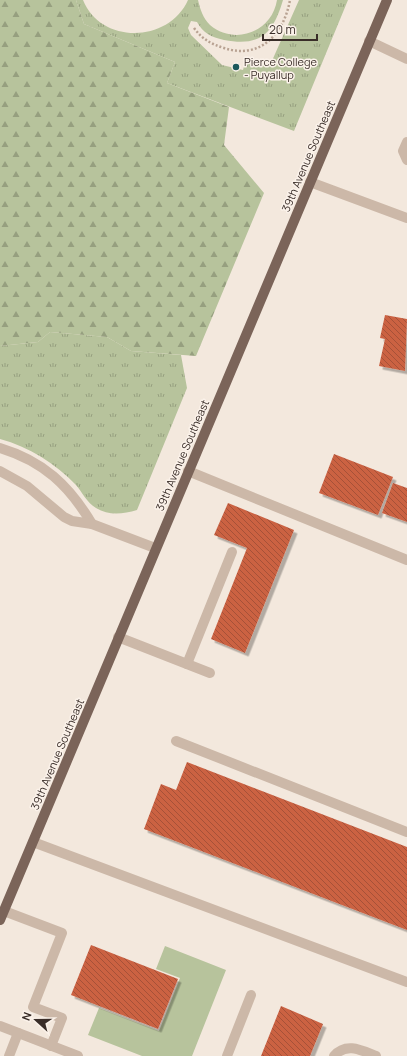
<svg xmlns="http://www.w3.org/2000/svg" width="407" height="1056" font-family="Manrope,sans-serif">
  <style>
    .grass { fill: url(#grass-tufts) }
    .forest { fill: url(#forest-firs) }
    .green { fill: #b7c39c }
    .building { fill: url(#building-back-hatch); filter: url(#shadow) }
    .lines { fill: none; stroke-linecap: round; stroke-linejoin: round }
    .path { stroke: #b8a292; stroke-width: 2.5; stroke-dasharray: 2 2; stroke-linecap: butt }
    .minor { stroke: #ccb8a8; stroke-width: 10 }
    .major { stroke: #7b6459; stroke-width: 10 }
    .poi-dot { fill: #1c595c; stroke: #fbf2ea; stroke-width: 1.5 }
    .labels { text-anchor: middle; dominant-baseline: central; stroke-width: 3; stroke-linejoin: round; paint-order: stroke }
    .poi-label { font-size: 11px; fill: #392d28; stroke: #fbf2ea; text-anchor: start }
    .street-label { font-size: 11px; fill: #392d28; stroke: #fbf2ea }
  </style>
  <defs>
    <pattern id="grass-tufts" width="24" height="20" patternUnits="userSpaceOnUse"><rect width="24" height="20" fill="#b7c39c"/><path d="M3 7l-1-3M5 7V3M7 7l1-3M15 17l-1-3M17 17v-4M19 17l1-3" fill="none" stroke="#969f7f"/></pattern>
    <pattern id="forest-firs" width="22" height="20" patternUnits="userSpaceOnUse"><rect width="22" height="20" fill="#b7c39c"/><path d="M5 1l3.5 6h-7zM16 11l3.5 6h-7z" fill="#969f7f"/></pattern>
    <pattern id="building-back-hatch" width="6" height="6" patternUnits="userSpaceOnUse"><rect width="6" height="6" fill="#cb6243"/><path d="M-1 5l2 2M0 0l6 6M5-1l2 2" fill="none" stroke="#a65138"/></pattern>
    <filter id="shadow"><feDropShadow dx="3.5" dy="3.5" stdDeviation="0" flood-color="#0004"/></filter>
  </defs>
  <rect width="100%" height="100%" fill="#f3e8dd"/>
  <g class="grass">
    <path d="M76,0H83C101,45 169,43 188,0H198C200,9 203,18 210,25C235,46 272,32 277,0H283C273,34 260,47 224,40C211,37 203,33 197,22L191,21L188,28L191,35L222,65L243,70L246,59L266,66L271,63L299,0H348L294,131L167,83L175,62L84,24Z"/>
    <path d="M50,332L107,337L131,351L181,355L187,388L137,510C123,514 109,516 96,508C87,503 82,492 76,485C55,463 29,447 0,439V346L38,342Z"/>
  </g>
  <polygon class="forest" points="0,0 76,0 84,24 175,62 167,83 229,107 224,145 264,193 196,356 131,351 107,337 50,332 38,342 0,346"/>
  <polygon class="green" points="165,946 226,970 192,1056 142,1056 88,1035 99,1008 159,1031 180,978 156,969"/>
  <g class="building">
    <polygon points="385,315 407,319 405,371 379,366 385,339 380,338"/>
    <polygon points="334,454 393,477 378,515 319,493"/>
    <polygon points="393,483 407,488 407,522 382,513"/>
    <polygon points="228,503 294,530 245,653 211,639 247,548 214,535"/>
    <polygon points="187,762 407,847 407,930 144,829 161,784 176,790"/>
    <polygon points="91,945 178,979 158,1029 71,995"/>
    <polygon points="281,1006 323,1024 310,1056 261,1056"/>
  </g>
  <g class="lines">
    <path class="path" d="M194,28C202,39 211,44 224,48C260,60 284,34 290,0"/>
    <g class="minor">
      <polyline points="369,41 407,59"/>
      <polyline points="407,142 403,151 407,160"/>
      <polyline points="310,182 407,218"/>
      <path d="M0,448C43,461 69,485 92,524"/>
      <polyline points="0,471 27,486 64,517 72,521 92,524 155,548"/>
      <polyline points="188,471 407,560"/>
      <polyline points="118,637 210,673"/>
      <polyline points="187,664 232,552"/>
      <polyline points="176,741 407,832"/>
      <polyline points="33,842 407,982"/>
      <polyline points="4,911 62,933 33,1007 62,1018 51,1046"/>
      <polyline points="0,1026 78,1056"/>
      <polyline points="9,1056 18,1033"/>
      <polyline points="227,1056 251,995"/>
      <path d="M334,1056C346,1042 361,1050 376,1056"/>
    </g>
    <polyline class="major" points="0,920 387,0"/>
  </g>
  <circle class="poi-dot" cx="236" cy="67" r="4"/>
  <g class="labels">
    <g class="poi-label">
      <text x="244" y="61">Pierce College<tspan x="244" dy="13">- Puyallup</tspan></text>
    </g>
    <g class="street-label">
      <text transform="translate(308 156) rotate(-67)">39th Avenue Southeast</text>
      <text transform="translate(182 455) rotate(-67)">39th Avenue Southeast</text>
      <text transform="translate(57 754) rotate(-67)">39th Avenue Southeast</text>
    </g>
  </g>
  <g transform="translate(36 1020) rotate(291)" stroke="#fbf2ea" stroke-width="3" paint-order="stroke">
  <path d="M0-3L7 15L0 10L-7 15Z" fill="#392d28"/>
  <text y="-6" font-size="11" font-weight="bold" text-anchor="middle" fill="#392d28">N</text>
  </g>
  <path d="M263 34v6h54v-6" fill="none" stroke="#392d28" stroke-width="2"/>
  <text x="269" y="34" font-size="12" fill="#392d28" stroke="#fbf2ea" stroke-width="3" paint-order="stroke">20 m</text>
</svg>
